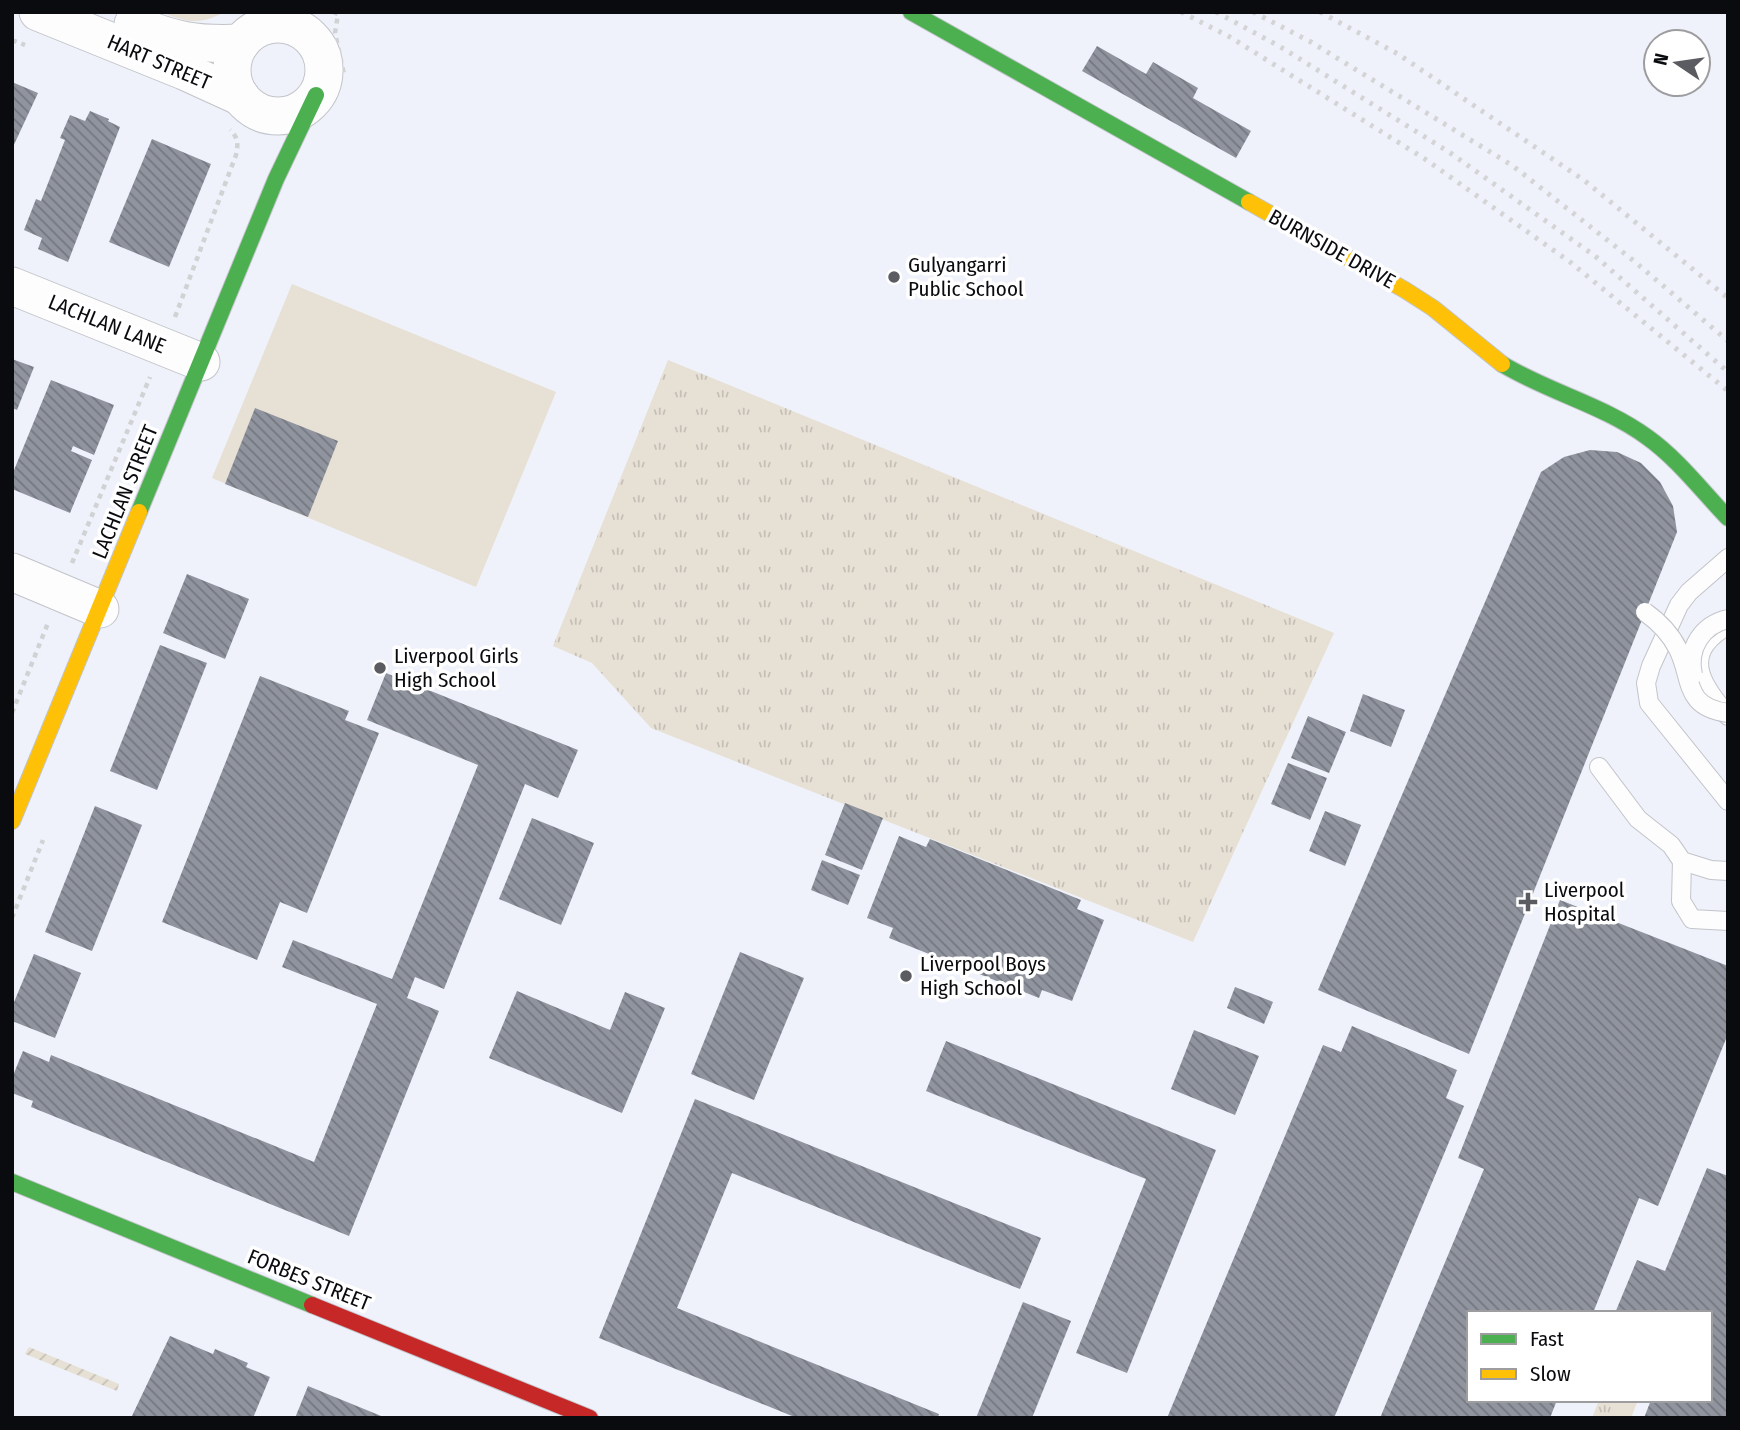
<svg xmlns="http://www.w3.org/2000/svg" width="1740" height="1430" font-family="'Fira Sans Condensed',sans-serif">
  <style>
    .grass { fill: url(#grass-tufts) }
    .garden { fill: url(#garden-furrows) }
    .pitch { fill: #e7e0d5 }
    .building { fill: url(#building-back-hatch) }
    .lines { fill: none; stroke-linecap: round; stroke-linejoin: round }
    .lane-casing { stroke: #c2c4ca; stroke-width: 20 }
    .street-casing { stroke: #c2c4ca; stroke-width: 39 }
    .fast-casing { stroke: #c2c4ca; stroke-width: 18 }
    .slow-casing { stroke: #c2c4ca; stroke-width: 18 }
    .jam-casing { stroke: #c2c4ca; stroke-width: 18 }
    .path { stroke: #d0d2d4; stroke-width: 4.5; stroke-dasharray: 5 5; stroke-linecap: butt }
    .lane { stroke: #fdfdfe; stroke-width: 18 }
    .street { stroke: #fdfdfe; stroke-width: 37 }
    .fast { stroke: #4caf50; stroke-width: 16 }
    .slow { stroke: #ffc107; stroke-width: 16 }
    .jam { stroke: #c62828; stroke-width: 16 }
    .rail { stroke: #d4d4d6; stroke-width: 5; stroke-dasharray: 3.5 7; stroke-linecap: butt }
    .lane-bridge-casing { stroke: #c2c4ca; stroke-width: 20; stroke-linecap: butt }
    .lane-bridge { stroke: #fdfdfe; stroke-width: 18 }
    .poi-dot { fill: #5a5c61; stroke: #fff; stroke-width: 2.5 }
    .labels { text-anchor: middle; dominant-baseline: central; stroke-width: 7; stroke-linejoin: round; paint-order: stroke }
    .street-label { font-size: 21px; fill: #0a0b0f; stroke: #fff }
    .poi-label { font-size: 21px; fill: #0a0b0f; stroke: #fff; text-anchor: start }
  </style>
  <defs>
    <pattern id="grass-tufts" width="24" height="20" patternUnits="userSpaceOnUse" patternTransform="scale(1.75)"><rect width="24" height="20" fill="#e7e0d5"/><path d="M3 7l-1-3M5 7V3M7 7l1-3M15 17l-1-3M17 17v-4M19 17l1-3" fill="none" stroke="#c5bfb6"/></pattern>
    <pattern id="garden-furrows" width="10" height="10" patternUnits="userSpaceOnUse" patternTransform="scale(1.75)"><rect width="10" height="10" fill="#e7e0d5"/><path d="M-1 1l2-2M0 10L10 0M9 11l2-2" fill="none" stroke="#c5bfb6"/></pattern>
    <pattern id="building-back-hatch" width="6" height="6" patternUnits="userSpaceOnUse" patternTransform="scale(1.75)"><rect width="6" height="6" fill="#90949e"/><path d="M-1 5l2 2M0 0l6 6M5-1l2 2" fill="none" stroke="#74777f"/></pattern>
  </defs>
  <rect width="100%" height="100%" fill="#eff2fa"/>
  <g class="grass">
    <path d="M161,12H224C199,26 186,22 161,12Z"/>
    <polygon points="668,360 1334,633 1193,942 651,728 592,663 553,646"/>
    <polygon points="1599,1400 1638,1400 1631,1418 1592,1418"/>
  </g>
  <polygon class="garden" points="29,1347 119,1384 117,1391 25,1354"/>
  <polygon class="pitch" points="292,284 556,392 476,587 212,478"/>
  <g class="building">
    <polygon points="1097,46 1146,74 1153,62 1198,88 1193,98 1251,131 1236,158 1082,71"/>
    <polygon points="12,82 38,93 12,149"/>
    <polygon points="90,111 109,119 108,121 120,127 68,262 38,249 42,238 24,230 36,199 41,201 65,140 60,138 70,115 85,121"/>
    <polygon points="152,139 211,164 169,267 109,242"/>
    <polygon points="12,359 34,367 17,410 12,408"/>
    <polygon points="51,380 114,405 94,455 73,446 71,451 92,460 70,513 12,489 12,475"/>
    <polygon points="255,408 338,441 308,517 225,484"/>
    <polygon points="1590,450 1617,452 1641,463 1660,482 1673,506 1677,532 1469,1054 1318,990 1541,472 1564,457"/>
    <polygon points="187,574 249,599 225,659 163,633"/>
    <polygon points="160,645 207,663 157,790 110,771"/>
    <polygon points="386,673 578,750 558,798 525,784 444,989 415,977 407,998 439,1011 349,1236 31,1107 33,1101 12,1093 12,1078 23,1051 49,1062 51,1055 314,1162 377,1004 282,967 293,940 392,979 478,765 367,720"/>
    <polygon points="260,676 349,711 345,720 379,733 307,913 280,902 257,960 162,922"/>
    <polygon points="1363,694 1405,710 1391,747 1350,731"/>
    <polygon points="1308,716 1346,732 1329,773 1291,758"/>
    <polygon points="1288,763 1327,778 1310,820 1271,804"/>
    <polygon points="845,803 883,818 862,870 825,855"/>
    <polygon points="95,806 142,825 92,951 45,932"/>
    <polygon points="1325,811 1361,825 1345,866 1309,851"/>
    <polygon points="532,818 594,843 561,925 499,899"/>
    <polygon points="899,836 926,847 930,839 1081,900 1077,909 1104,920 1072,1001 1042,990 1039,998 889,938 893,928 867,918"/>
    <polygon points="822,860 860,875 848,905 811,890"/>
    <polygon points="1560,900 1728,966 1728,1034 1658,1206 1639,1198 1593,1313 1469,1313 1469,1400 1557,1400 1550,1418 1380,1418 1484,1169 1458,1158"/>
    <polygon points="740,952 804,978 754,1100 691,1074"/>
    <polygon points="34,954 81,973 55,1038 12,1021 12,1007"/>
    <polygon points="1235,987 1273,1002 1264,1024 1227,1008"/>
    <polygon points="517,991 610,1030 625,992 665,1008 622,1113 489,1058"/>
    <polygon points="1352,1026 1457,1070 1446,1098 1464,1106 1334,1418 1167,1418 1323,1045 1341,1052"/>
    <polygon points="1194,1030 1259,1056 1235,1115 1171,1089"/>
    <polygon points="946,1041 1216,1150 1127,1373 1076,1353 1146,1179 926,1091"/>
    <polygon points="695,1099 1041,1238 1020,1289 732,1173 677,1308 939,1414 938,1418 797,1418 599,1338"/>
    <polygon points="1707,1168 1728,1176 1728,1418 1644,1418 1651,1400 1710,1400 1710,1313 1615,1313 1637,1260 1665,1271"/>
    <polygon points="1023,1302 1071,1321 1032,1418 976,1418"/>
    <polygon points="170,1336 213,1354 215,1349 248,1363 246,1367 270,1377 253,1418 131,1418"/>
    <polygon points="308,1386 386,1418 295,1418"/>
  </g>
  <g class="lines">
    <g class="lane-casing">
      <g id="lane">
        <polyline points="1728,558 1689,592 1679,605 1651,666 1646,683 1649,703 1728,801"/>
        <path d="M1722,629C1680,657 1704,687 1728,716"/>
        <polyline points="1599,767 1638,819 1671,845 1682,861 1711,870 1728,871"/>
        <polyline points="1682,861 1681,901 1692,919 1728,921"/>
      </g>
    </g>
    <g class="street-casing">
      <g id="street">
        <polyline points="38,12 184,71 241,97"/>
        <path d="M133,24C175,41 196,45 241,43"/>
        <circle cx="278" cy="70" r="46"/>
        <polyline points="12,286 201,362"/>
        <polyline points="12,572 100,609"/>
      </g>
    </g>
    <g class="fast-casing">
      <g id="fast">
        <polyline points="911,12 1249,202"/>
        <path d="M1502,364C1548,392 1603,405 1647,437C1678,459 1702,491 1728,518"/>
        <polyline points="139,512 276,179 316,95"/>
        <polyline points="12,1182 312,1305"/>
      </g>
    </g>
    <g class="slow-casing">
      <g id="slow">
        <polyline points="1249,202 1405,290 1433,308 1502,364"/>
        <polyline points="12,821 139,512"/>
      </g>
    </g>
    <g class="jam-casing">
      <polyline id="jam" points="312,1305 590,1418"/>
    </g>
    <g class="path">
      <polyline points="333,12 338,14 335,33 344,74"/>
      <polyline points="12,40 25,45"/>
      <path d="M175,317L236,155C238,145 239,138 230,130"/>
      <polyline points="72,563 150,377"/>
      <polyline points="12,713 48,623"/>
      <polyline points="12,918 43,840"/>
    </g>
    <use href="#lane" class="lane"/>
    <use href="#street" class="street"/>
    <use href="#fast" class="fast"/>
    <use href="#slow" class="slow"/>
    <use href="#jam" class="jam"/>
    <g class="rail">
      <polyline points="1181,12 1230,37 1425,159 1570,262 1728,391"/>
      <polyline points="1216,12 1279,46 1449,152 1595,256 1728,372"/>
      <polyline points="1253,12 1311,42 1513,166 1634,261 1728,341"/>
      <polyline points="1320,12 1398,54 1585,181 1728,298"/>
    </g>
    <g class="lane-bridge-casing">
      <g id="lane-bridge">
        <path d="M1645,612C1659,622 1670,633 1678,649C1693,679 1683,707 1728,713"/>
        <path d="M1693,675C1687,648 1702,625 1728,619"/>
      </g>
    </g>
    <use href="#lane-bridge" class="lane-bridge"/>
  </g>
  <g class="poi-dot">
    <circle cx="894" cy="277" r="7"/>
    <circle cx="380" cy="668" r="7"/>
    <path d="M1524.5 891.5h7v7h7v7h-7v7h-7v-7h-7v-7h7z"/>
    <circle cx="906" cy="976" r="7"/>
  </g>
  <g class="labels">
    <g class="street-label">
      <text transform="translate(159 62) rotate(23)">HART STREET</text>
      <text transform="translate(1332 249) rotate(29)">BURNSIDE DRIVE</text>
      <text transform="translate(107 324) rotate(22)">LACHLAN LANE</text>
      <text transform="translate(125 492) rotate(-68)">LACHLAN STREET</text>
      <text transform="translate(309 1280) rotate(22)">FORBES STREET</text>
    </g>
    <g class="poi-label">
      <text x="908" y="265">Gulyangarri<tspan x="908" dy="24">Public School</tspan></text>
      <text x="394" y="656">Liverpool Girls<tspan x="394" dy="24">High School</tspan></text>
      <text x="1544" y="890">Liverpool<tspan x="1544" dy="24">Hospital</tspan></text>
      <text x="920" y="964">Liverpool Boys<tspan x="920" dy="24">High School</tspan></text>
    </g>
  </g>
  <rect width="1740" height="1430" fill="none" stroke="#0a0b0f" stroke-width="28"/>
  <rect x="1467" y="1311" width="245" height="91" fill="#ffffff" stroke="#9d9d9f" stroke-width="2"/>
  <rect x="1481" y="1334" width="35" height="10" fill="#4caf50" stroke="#9d9d9f" stroke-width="2"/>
  <text x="1530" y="1346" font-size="21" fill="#0a0b0f">Fast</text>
  <rect x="1481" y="1369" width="35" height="10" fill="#ffc107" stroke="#9d9d9f" stroke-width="2"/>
  <text x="1530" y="1381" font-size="21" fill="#0a0b0f">Slow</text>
  <g transform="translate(1677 63) rotate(283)"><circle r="33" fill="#ffffff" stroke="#9d9d9f" stroke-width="2"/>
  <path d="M0-5L12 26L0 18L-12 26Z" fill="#5a5c61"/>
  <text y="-10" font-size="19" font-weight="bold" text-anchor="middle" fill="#0a0b0f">N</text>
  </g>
</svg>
